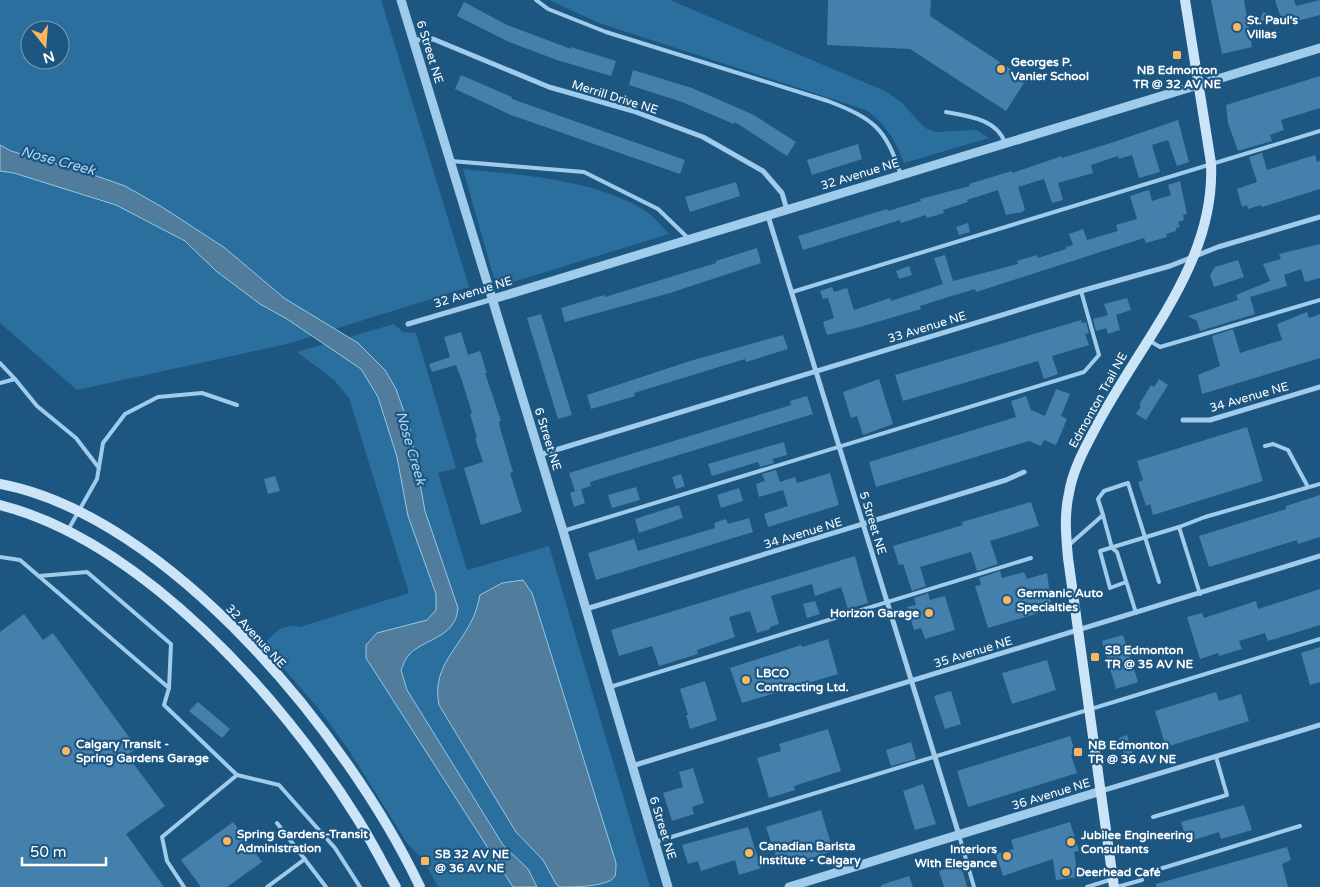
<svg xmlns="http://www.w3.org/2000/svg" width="1320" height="887" font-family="'Varela Round',sans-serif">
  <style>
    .green { fill: #2b6f9e; fill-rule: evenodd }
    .water { fill: #517c9b; stroke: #93c8ec }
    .building { fill: #4480ab }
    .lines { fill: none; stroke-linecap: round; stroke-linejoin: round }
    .service { stroke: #a0cbea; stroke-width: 4 }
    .minor { stroke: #a0cbea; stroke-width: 5 }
    .tertiary { stroke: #a0cbea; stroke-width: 9 }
    .secondary { stroke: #cbe4f7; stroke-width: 10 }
    .poi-dot { fill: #fab75d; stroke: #1c5681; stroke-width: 2 }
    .labels { text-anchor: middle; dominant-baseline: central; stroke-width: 4.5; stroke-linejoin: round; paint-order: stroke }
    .poi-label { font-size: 12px; font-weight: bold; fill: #fff; stroke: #1c5681; text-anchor: start }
    .street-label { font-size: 12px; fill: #fff; stroke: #1c5681 }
    .water-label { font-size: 14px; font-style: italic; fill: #abd5f1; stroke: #1c5681 }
  </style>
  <rect width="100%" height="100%" fill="#1c5681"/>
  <g class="green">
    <path d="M0,0H381L469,287L287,344L77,390L0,323ZM30,30H60V60H30Z"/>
    <path d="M549,0H670L885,91L901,102L925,128L936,132L976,130L989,138L904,163C896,141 885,123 866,110L599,23Z"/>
    <path d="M463,169C521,175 594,179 644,210C653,215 661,226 669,234L503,285L495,282Z"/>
    <path d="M394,324L403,332L416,333L456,468L438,473L467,570L549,546L650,887H438L424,861L407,843L348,749L318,708L263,645C274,633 282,623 300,627L409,593L349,398L334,380L297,352Z"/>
  </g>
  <g class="water">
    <path d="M0,145L11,151L88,173L125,186L162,207L225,248L284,298L358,343L385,370L396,389L410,429L425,511L458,608C456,639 421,639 408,656C405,659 403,666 401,670L407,690L503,845L528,869L537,887H513L366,658V645L377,633L427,620L436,610V594L408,516L397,457L378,397L361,369L287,319L260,304L216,271L185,241L116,205L14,173L0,171Z"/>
    <path d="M523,580L532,593L616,863C616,867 616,873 615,876C610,887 571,887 560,887L556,884L543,860L516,832L439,705C432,670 454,653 470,624C475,615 478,605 480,595L502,583Z"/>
  </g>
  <g class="building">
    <polygon points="828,0 931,0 930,16 1018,74 1017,76 1025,81 1024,83 1006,111 910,49 827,45"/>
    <polygon points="1211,0 1244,0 1252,47 1222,54"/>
    <polygon points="1275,0 1294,0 1296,6 1320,0 1320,15 1278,26 1260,20 1263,12 1281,18"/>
    <polygon points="464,2 505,24 571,49 571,47 616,61 611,76 557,60 509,42 457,16"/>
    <polygon points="633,70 692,88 754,115 796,142 787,156 735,122 734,124 682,102 629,85"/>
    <polygon points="461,75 512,97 512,99 685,160 680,174 511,115 455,89"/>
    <polygon points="1320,76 1320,108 1281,120 1284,130 1270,135 1272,141 1238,151 1228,123 1226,105"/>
    <polygon points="1178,120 1189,162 1177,166 1168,140 1152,145 1160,172 1139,178 1132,155 1119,159 1118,156 1091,165 1093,173 1058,183 1063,200 1052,203 1044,179 1018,187 1025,209 1022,212 1006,215 998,190 967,200 968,202 943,210 944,213 927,218 926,215 901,223 900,220 803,250 798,236 887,209 888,211 921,201 920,199 970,186 969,184 1012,171 1012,173 1062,156 1062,158 1114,142"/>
    <polygon points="858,144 862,159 812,175 807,160"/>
    <polygon points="1262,153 1267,170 1315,155 1317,162 1320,161 1320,189 1262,207 1261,205 1248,209 1247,205 1242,207 1237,189 1257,182 1249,157"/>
    <polygon points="1180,181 1187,214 1183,215 1184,220 1178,222 1180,227 1176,228 1176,231 1166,234 1167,237 1146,243 1144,238 976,292 975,289 945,298 920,306 921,309 860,327 827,335 823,322 834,318 828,298 823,299 820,291 832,287 834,292 847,288 854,310 890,298 891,301 943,284 934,258 945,255 953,281 1018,264 1017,261 1037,255 1038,258 1066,249 1066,247 1073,245 1069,234 1083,229 1087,240 1118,231 1116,225 1137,219 1130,196 1149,190 1152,201 1171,195 1168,185"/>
    <polygon points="736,182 740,196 690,212 685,197"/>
    <polygon points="968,223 970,232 959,235 956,227"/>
    <polygon points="1320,244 1320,278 1305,282 1301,269 1284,275 1287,286 1250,297 1255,314 1200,331 1197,321 1188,316 1238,300 1236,295 1270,281 1263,264 1281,259 1279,254"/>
    <polygon points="757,248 761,263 670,293 565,322 561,308 604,295 605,297 716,263 716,261"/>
    <polygon points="1238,260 1244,277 1214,287 1210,275 1215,267"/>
    <polygon points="909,266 912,275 899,279 896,271"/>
    <polygon points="1127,298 1131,310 1116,315 1120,330 1108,334 1106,328 1096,331 1093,319 1108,315 1104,304"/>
    <polygon points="1307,312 1309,318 1320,314 1320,358 1202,394 1198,375 1220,366 1212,336 1233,329 1240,353 1282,340 1277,324"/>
    <polygon points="541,314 572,415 558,419 527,318"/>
    <polygon points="1081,320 1082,323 1086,322 1089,333 1085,334 1089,345 1052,356 1058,374 1044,379 1038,361 903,401 895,375"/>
    <polygon points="461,332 468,355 480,351 487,373 485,373 501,421 499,421 500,428 513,472 510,473 522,512 481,525 464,468 483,462 475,438 477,438 470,414 472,413 462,381 456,365 432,372 429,364 450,357 444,337"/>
    <polygon points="783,335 788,349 746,362 745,359 634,393 635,396 591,409 587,395 690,361"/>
    <polygon points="879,379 893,424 863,435 857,416 851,418 843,392"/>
    <polygon points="1159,379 1168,385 1146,420 1136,414 1141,406 1139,405 1151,385 1154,387"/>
    <polygon points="1056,389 1070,394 1061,416 1067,419 1056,445 1044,440 1041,446 1029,441 876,487 869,462 1016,417 1011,401 1026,396 1031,410 1045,416"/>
    <polygon points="807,396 813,414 590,482 591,486 575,491 569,473 791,405 790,401"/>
    <polygon points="1247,427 1263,481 1153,515 1150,504 1146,506 1138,482 1143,480 1137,461"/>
    <polygon points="784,442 787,455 772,459 774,463 760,467 758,462 712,476 708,464"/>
    <polygon points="776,470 780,482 795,477 797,483 830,473 839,505 768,527 764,514 788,506 783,490 759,497 756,484 765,481 762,474"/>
    <polygon points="681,474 685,486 676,489 672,477"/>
    <polygon points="275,476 280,491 268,494 264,479"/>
    <polygon points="636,487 640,500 612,508 608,495"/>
    <polygon points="739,488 743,501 721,508 717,495"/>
    <polygon points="581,489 585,503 574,507 570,493"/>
    <polygon points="1320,495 1320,537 1298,544 1297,540 1209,567 1199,536 1286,509 1286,506"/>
    <polygon points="1031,502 1039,526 990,541 998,564 977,571 971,552 920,567 926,586 912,591 903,564 899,565 893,546 963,525 962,522"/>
    <polygon points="679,505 683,518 639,533 635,519"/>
    <polygon points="749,518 753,532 596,580 588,553 634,539 638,551 715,528 714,523 726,519 728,524"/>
    <polygon points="855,556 868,603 848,609 841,587 815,596 812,584 771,596 779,624 770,627 770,629 757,633 750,611 729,617 735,637 697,650 698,654 659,666 652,646 619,656 611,630"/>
    <polygon points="1000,571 1002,578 1024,572 1027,579 1047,573 1052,609 988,628 975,586 981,585 979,578"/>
    <polygon points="1320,589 1320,625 1268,641 1265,633 1239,641 1242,649 1219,656 1218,653 1200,659 1187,617 1202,613 1204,618 1256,601 1258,609"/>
    <polygon points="928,593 930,600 945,596 955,630 925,639 921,628 914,630 907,607 916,605 914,598"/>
    <polygon points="815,601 820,614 807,618 803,604"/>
    <polygon points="24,614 43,640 53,633 137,748 127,755 165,806 126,834 164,887 0,887 0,632"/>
    <polygon points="1123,635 1138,682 1116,689 1102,641"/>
    <polygon points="828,639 838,674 742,703 730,668 801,645 802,647"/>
    <polygon points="1320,647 1320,682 1310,685 1301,653"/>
    <polygon points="1047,660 1056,690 1012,704 1002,673"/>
    <polygon points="705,681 717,720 690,729 686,715 688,715 680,689"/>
    <polygon points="951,691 961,724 945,729 934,696"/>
    <polygon points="1216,692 1219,701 1241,694 1249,721 1166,747 1155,711"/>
    <polygon points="198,702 230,729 222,738 189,711"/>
    <polygon points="828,729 841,771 794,786 795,790 769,798 757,758 781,751 779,744"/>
    <polygon points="1127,735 1135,761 1127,764 1119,738"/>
    <polygon points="1070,736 1076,754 1071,755 1077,773 968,807 957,771"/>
    <polygon points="911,742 916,759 891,766 886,750"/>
    <polygon points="693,768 704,803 692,807 694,814 672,821 663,793 683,787 679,772"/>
    <polygon points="923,784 936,824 915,830 903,791"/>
    <polygon points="1244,805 1252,830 1221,839 1219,832 1187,842 1181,822"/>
    <polygon points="821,810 833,851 805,860 804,855 778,863 766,827"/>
    <polygon points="233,822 262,862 227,887 201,887 181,860"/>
    <polygon points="1070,822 1079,851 1074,852 1078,877 1056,880 1053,859 1003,876 996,854 1014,849 1011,840"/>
    <polygon points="748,827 761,868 739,875 735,860 701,871 698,861 688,864 682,845"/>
    <polygon points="1287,847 1291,860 1282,864 1288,887 1156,887 1156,884"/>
    <polygon points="961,864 967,887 944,887 939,871"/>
    <polygon points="909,876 913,887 881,887 881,885"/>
  </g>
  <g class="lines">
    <g class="service">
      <path d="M536,0L548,9L606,32L828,101C874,119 885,127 901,175"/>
      <path d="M946,112C968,116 997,119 1005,143"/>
      <polyline points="451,161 584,172 658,209 688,238"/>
      <polyline points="792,292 1320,131"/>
      <polyline points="1150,341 1160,347 1320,300"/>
      <polyline points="0,363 15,379"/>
      <polyline points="0,383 15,379 37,406 76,438 99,468"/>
      <polyline points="1265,446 1273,444 1288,450 1308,487"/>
      <polyline points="1103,515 1098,499 1104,491 1128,483 1159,582"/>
      <polyline points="1179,527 1205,517 1320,484"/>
      <polyline points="68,530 97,479 103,443 125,414 158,397 202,393 237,405"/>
      <polyline points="563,531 1084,372 1099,355 1081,291"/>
      <polyline points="1069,545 1103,515 1112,548 1117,552 1136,613"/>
      <polyline points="0,557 20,560 169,688 164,705 237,775 279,785 335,848 360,887"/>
      <polyline points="39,576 87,572 171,644 169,688"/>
      <polyline points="1126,582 1110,588 1100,551 1179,527 1200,594"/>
      <polyline points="610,687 1031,558"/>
      <polyline points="1153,817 1227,795 1216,757"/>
      <polyline points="277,823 326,887"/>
      <polyline points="959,835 974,887"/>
      <polyline points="655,842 1320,639"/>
      <polyline points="184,887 167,861 162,837 237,775"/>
      <polyline points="267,887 305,859"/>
      <polyline points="1087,887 1113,879"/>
      <polyline points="1117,887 1142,880 1140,875 1300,826"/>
    </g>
    <g class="minor">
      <polyline points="414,40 433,39 549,87 633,111 703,137 763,171 782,193 787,210"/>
      <polyline points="768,216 959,835"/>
      <polyline points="408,324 493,299"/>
      <polyline points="1183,420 1210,420 1320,387"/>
      <polyline points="539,455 1081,291 1170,266 1218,247 1320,217"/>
      <polyline points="586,609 1006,480 1024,472"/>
      <polyline points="632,766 1320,556"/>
      <polyline points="1101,791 1320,725"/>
    </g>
    <g class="tertiary">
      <polyline points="401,0 563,531 668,887"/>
      <polyline points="493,299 1320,48"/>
      <polyline points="789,887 1101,791"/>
    </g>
    <g class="secondary">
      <path d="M0,484C170,516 349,737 420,887"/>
      <path d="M0,505C141,541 282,697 357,818C371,840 383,864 396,887"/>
      <path d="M1114,887L1068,558C1066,536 1064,515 1069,493C1073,469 1085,448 1096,427C1140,342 1216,264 1211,163L1185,0"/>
    </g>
  </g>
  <g class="poi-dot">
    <circle cx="1237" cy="27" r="5"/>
    <rect x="1172" y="50" width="10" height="10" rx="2.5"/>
    <circle cx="1001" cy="69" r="5"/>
    <circle cx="1007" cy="600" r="5"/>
    <circle cx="929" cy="613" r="5"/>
    <rect x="1090" y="652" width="10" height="10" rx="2.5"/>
    <circle cx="746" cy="680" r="5"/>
    <circle cx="66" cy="751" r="5"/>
    <rect x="1073" y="747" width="10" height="10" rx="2.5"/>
    <circle cx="227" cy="841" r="5"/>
    <circle cx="1071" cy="842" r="5"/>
    <circle cx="749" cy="853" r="5"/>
    <circle cx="1007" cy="856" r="5"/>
    <rect x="420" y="856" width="10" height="10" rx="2.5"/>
    <circle cx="1066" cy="872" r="5"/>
  </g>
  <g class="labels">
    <g class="poi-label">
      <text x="1247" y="20">St. Paul's<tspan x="1247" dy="14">Villas</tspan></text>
      <text x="1011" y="62">Georges P.<tspan x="1011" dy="14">Vanier School</tspan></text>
      <text x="1177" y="70" text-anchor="middle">NB Edmonton<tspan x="1177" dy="14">TR @ 32 AV NE</tspan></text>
      <text x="1017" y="593">Germanic Auto<tspan x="1017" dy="14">Specialties</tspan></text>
      <text x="919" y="613" text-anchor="end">Horizon Garage</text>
      <text x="1105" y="650">SB Edmonton<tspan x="1105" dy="14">TR @ 35 AV NE</tspan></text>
      <text x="756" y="673">LBCO<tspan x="756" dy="14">Contracting Ltd.</tspan></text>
      <text x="76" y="744">Calgary Transit -<tspan x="76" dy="14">Spring Gardens Garage</tspan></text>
      <text x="1088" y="745">NB Edmonton<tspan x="1088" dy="14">TR @ 36 AV NE</tspan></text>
      <text x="237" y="834">Spring Gardens-Transit<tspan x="237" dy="14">Administration</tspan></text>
      <text x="1081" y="835">Jubilee Engineering<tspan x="1081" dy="14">Consultants</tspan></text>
      <text x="759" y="846">Canadian Barista<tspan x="759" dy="14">Institute - Calgary</tspan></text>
      <text x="997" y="849" text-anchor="end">Interiors<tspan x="997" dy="14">With Elegance</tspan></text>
      <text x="435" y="854">SB 32 AV NE<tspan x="435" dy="14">@ 36 AV NE</tspan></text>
      <text x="1076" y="872">Deerhead Café</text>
    </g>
    <g class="street-label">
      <text transform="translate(430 52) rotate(73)">6 Street NE</text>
      <text transform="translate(615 97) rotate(17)">Merrill Drive NE</text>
      <text transform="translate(860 174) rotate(-17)">32 Avenue NE</text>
      <text transform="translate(473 292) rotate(-17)">32 Avenue NE</text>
      <text transform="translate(927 327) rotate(-17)">33 Avenue NE</text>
      <text transform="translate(1249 397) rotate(-16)">34 Avenue NE</text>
      <text transform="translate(1098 400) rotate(-61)">Edmonton Trail NE</text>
      <text transform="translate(548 439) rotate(73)">6 Street NE</text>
      <text transform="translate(873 523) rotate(73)">5 Street NE</text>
      <text transform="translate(803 533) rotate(-17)">34 Avenue NE</text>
      <text transform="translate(256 636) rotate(47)">32 Avenue NE</text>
      <text transform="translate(973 652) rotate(-17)">35 Avenue NE</text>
      <text transform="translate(1051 794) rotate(-17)">36 Avenue NE</text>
      <text transform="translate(663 828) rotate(73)">6 Street NE</text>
    </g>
    <g class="water-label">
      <text transform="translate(58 161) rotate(15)">Nose Creek</text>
      <text transform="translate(411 448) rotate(74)">Nose Creek</text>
    </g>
  </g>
  <g transform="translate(45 45) rotate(163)"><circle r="24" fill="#1c5681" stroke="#779ab3"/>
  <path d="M0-4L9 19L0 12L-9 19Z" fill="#fab75d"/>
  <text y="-8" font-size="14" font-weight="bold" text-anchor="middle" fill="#ffffff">N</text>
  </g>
  <path d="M22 857v8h84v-8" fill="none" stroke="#ffffff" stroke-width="2.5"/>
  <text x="30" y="857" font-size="15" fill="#ffffff" stroke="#1c5681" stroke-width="4" paint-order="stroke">50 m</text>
</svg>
